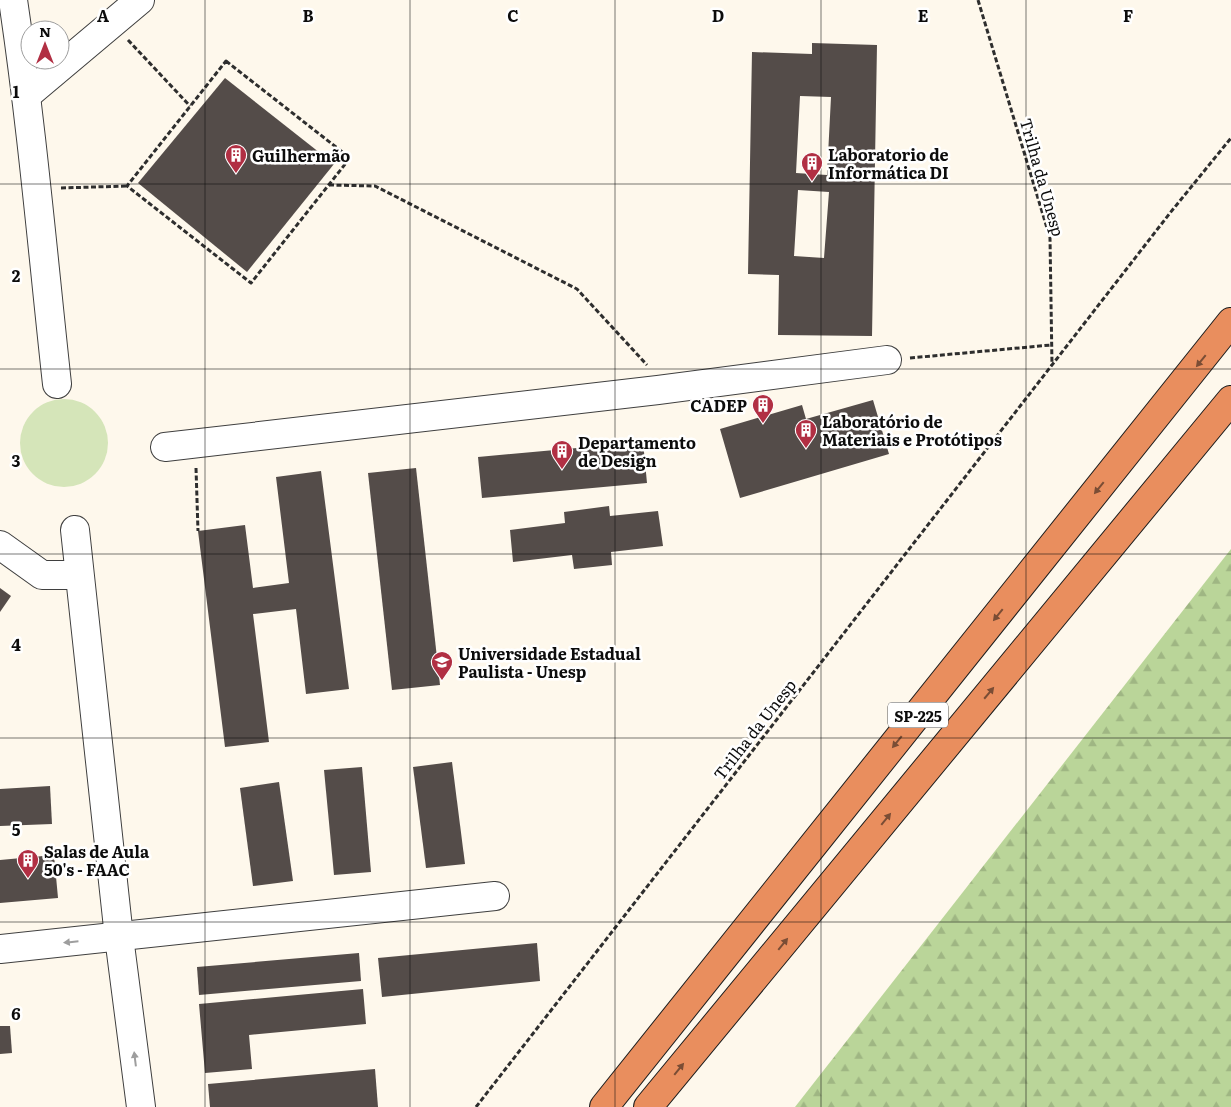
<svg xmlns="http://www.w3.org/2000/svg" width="1231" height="1107" font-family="Literata,serif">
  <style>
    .green { fill: #d5e5b9 }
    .forest { fill: url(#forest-firs) }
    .building { fill: #544c49; fill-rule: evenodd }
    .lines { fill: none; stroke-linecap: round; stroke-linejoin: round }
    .minor-casing { stroke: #3f3f3f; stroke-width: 30 }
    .highway-casing { stroke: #1d1d1d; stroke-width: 30 }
    .path { stroke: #2e2e2e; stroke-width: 3; stroke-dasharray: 5 2.5; stroke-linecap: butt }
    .minor { stroke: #fff; stroke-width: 28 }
    .highway { stroke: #e98e5e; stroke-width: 28 }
    .oneway { fill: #7a4d35 }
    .oneway2 { fill: #9e9e9e }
    .grid { fill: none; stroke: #0c0c0c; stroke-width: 1; stroke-opacity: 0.55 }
    .labels { text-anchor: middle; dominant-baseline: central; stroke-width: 5; stroke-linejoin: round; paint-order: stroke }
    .shield { fill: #fff; stroke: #555; stroke-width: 1 }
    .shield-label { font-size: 15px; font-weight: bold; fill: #0c0c0c }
    .poi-label { font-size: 16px; font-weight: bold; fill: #0c0c0c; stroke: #fff; text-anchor: start }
    .street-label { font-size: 16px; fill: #0c0c0c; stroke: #fff }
    .grid-label { font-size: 16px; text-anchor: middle; font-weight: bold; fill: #0c0c0c; stroke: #fff; stroke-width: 5; stroke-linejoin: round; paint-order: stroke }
  </style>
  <defs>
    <pattern id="forest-firs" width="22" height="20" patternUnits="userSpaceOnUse" patternTransform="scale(1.25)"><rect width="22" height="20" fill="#bad599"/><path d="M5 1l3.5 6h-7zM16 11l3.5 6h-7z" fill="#9fb683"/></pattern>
  </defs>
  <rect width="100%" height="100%" fill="#fef8ec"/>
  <circle class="green" cx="64" cy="443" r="44"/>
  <polygon class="forest" points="1231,549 1231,1107 795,1107"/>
  <g class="building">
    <path d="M812,43L877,45L872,336L778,335L779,275L748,274L752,52L812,54ZM800,96L831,97L827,175L796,173ZM798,190L829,192L824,258L794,256Z"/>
    <polygon points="225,78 334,164 247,272 138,183"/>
    <polygon points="873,400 889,454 740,498 720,429 802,405 806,419"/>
    <polygon points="643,442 647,483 482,498 478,457"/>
    <polygon points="416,468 440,685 392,690 368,473"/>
    <polygon points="321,471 349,689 306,694 296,609 253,614 269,742 225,747 198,531 245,525 253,588 289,583 276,477"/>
    <polygon points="609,506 610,516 658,511 663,546 611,552 612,565 574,569 572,555 513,562 510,530 565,523 564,512"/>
    <polygon points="0,588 11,596 0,612"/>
    <polygon points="452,762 465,864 426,868 413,767"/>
    <polygon points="362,767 371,872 334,875 324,770"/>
    <polygon points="279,782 293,881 253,886 240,788"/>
    <polygon points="50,786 52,824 0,826 0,789"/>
    <polygon points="54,855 58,898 0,903 0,860"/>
    <polygon points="537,943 540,981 382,997 378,958"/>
    <polygon points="359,953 361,981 199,995 197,967"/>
    <polygon points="363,989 366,1024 249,1035 252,1069 205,1073 199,1004"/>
    <polygon points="0,1026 10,1026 12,1053 0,1054"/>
    <polygon points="375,1069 378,1107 210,1107 208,1084"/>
  </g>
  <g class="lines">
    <g class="minor-casing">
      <g id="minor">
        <path d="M13,0C32,127 43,256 57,384"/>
        <polyline points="27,95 140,0"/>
        <polyline points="165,447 658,390 887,360"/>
        <polyline points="75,530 119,937 141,1107"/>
        <polyline points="0,545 42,575 79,575"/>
        <polyline points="0,949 495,896"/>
      </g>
    </g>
    <g class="highway-casing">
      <g id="highway">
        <polyline points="604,1107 1231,322"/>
        <polyline points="648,1107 1231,400"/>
      </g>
    </g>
    <g class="path">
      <polyline points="978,0 1050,238 1052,365"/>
      <polyline points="128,40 190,106"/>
      <polygon points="226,61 350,158 251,283 127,186"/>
      <polyline points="329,185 375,186 577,289 647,365"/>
      <polyline points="61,188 127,186"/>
      <polyline points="910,358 1051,345"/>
      <polyline points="196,468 198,531"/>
      <polyline points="476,1107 1170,213 1231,138"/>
    </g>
    <use href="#minor" class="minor"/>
    <use href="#highway" class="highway"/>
  </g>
  <defs><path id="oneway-solid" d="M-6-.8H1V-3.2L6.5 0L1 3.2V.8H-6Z" transform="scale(1.25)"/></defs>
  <g class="oneway">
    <use href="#oneway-solid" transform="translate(1201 361) rotate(129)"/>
    <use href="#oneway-solid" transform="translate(1099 488) rotate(129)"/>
    <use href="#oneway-solid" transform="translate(998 615) rotate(129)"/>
    <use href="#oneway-solid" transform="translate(989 693) rotate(-50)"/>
    <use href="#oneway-solid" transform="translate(897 742) rotate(129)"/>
    <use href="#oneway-solid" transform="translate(886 819) rotate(-51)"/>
    <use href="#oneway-solid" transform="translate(783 944) rotate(-51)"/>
    <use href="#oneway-solid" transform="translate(679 1069) rotate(-51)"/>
  </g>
  <g class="oneway2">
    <use href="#oneway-solid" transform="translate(71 942) rotate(174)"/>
    <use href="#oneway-solid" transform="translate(135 1059) rotate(-97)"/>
  </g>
  <path class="grid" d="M205,0V1107M410,0V1107M615,0V1107M821,0V1107M1026,0V1107M0,184H1231M0,369H1231M0,554H1231M0,738H1231M0,922H1231"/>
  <defs>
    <g id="building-pin" transform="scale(1.125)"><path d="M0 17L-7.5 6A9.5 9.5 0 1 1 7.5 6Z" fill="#b12f43" stroke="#fff"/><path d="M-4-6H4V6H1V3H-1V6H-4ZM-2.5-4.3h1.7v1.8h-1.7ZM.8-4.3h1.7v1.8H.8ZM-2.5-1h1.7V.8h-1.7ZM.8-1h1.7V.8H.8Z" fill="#fff"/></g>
    <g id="university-pin" transform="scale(1.125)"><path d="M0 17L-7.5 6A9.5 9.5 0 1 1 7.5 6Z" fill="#b12f43" stroke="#fff"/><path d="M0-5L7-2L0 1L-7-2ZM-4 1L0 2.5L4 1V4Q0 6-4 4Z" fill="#fff"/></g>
  </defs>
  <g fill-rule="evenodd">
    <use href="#building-pin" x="236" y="155"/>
    <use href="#building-pin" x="812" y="163"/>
    <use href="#building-pin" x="763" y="405"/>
    <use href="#building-pin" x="806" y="430"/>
    <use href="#building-pin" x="562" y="451"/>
    <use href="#university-pin" x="442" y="662"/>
    <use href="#building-pin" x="28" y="860"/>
  </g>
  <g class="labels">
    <rect class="shield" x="888" y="702.5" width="60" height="25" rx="4"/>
    <g class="shield-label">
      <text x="918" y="715">SP-225</text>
    </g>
    <g class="poi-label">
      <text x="828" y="154">Laboratorio de<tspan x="828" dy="18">Informática DI</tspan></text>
      <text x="252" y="155">Guilhermão</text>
      <text x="747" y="405" text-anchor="end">CADEP</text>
      <text x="822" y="421">Laboratório de<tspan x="822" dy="18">Materiais e Protótipos</tspan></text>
      <text x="578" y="442">Departamento<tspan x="578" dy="18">de Design</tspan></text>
      <text x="458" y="653">Universidade Estadual<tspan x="458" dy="18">Paulista - Unesp</tspan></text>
      <text x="44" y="851">Salas de Aula<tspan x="44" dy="18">50's - FAAC</tspan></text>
    </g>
    <g class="street-label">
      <text transform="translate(1043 177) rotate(74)">Trilha da Unesp</text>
      <text transform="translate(754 729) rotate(-52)">Trilha da Unesp</text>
    </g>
  </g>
  <g class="grid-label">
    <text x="103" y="22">A</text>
    <text x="308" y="22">B</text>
    <text x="513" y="22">C</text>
    <text x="718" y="22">D</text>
    <text x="923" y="22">E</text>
    <text x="1128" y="22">F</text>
    <text x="16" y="98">1</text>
    <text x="16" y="282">2</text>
    <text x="16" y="467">3</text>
    <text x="16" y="651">4</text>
    <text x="16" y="836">5</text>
    <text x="16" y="1020">6</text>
  </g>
  <g transform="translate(45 45)"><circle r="24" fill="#ffffff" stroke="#9e9e9e"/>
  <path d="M0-4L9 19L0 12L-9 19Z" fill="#b12f43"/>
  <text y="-8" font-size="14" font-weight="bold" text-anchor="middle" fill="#0c0c0c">N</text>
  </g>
</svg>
